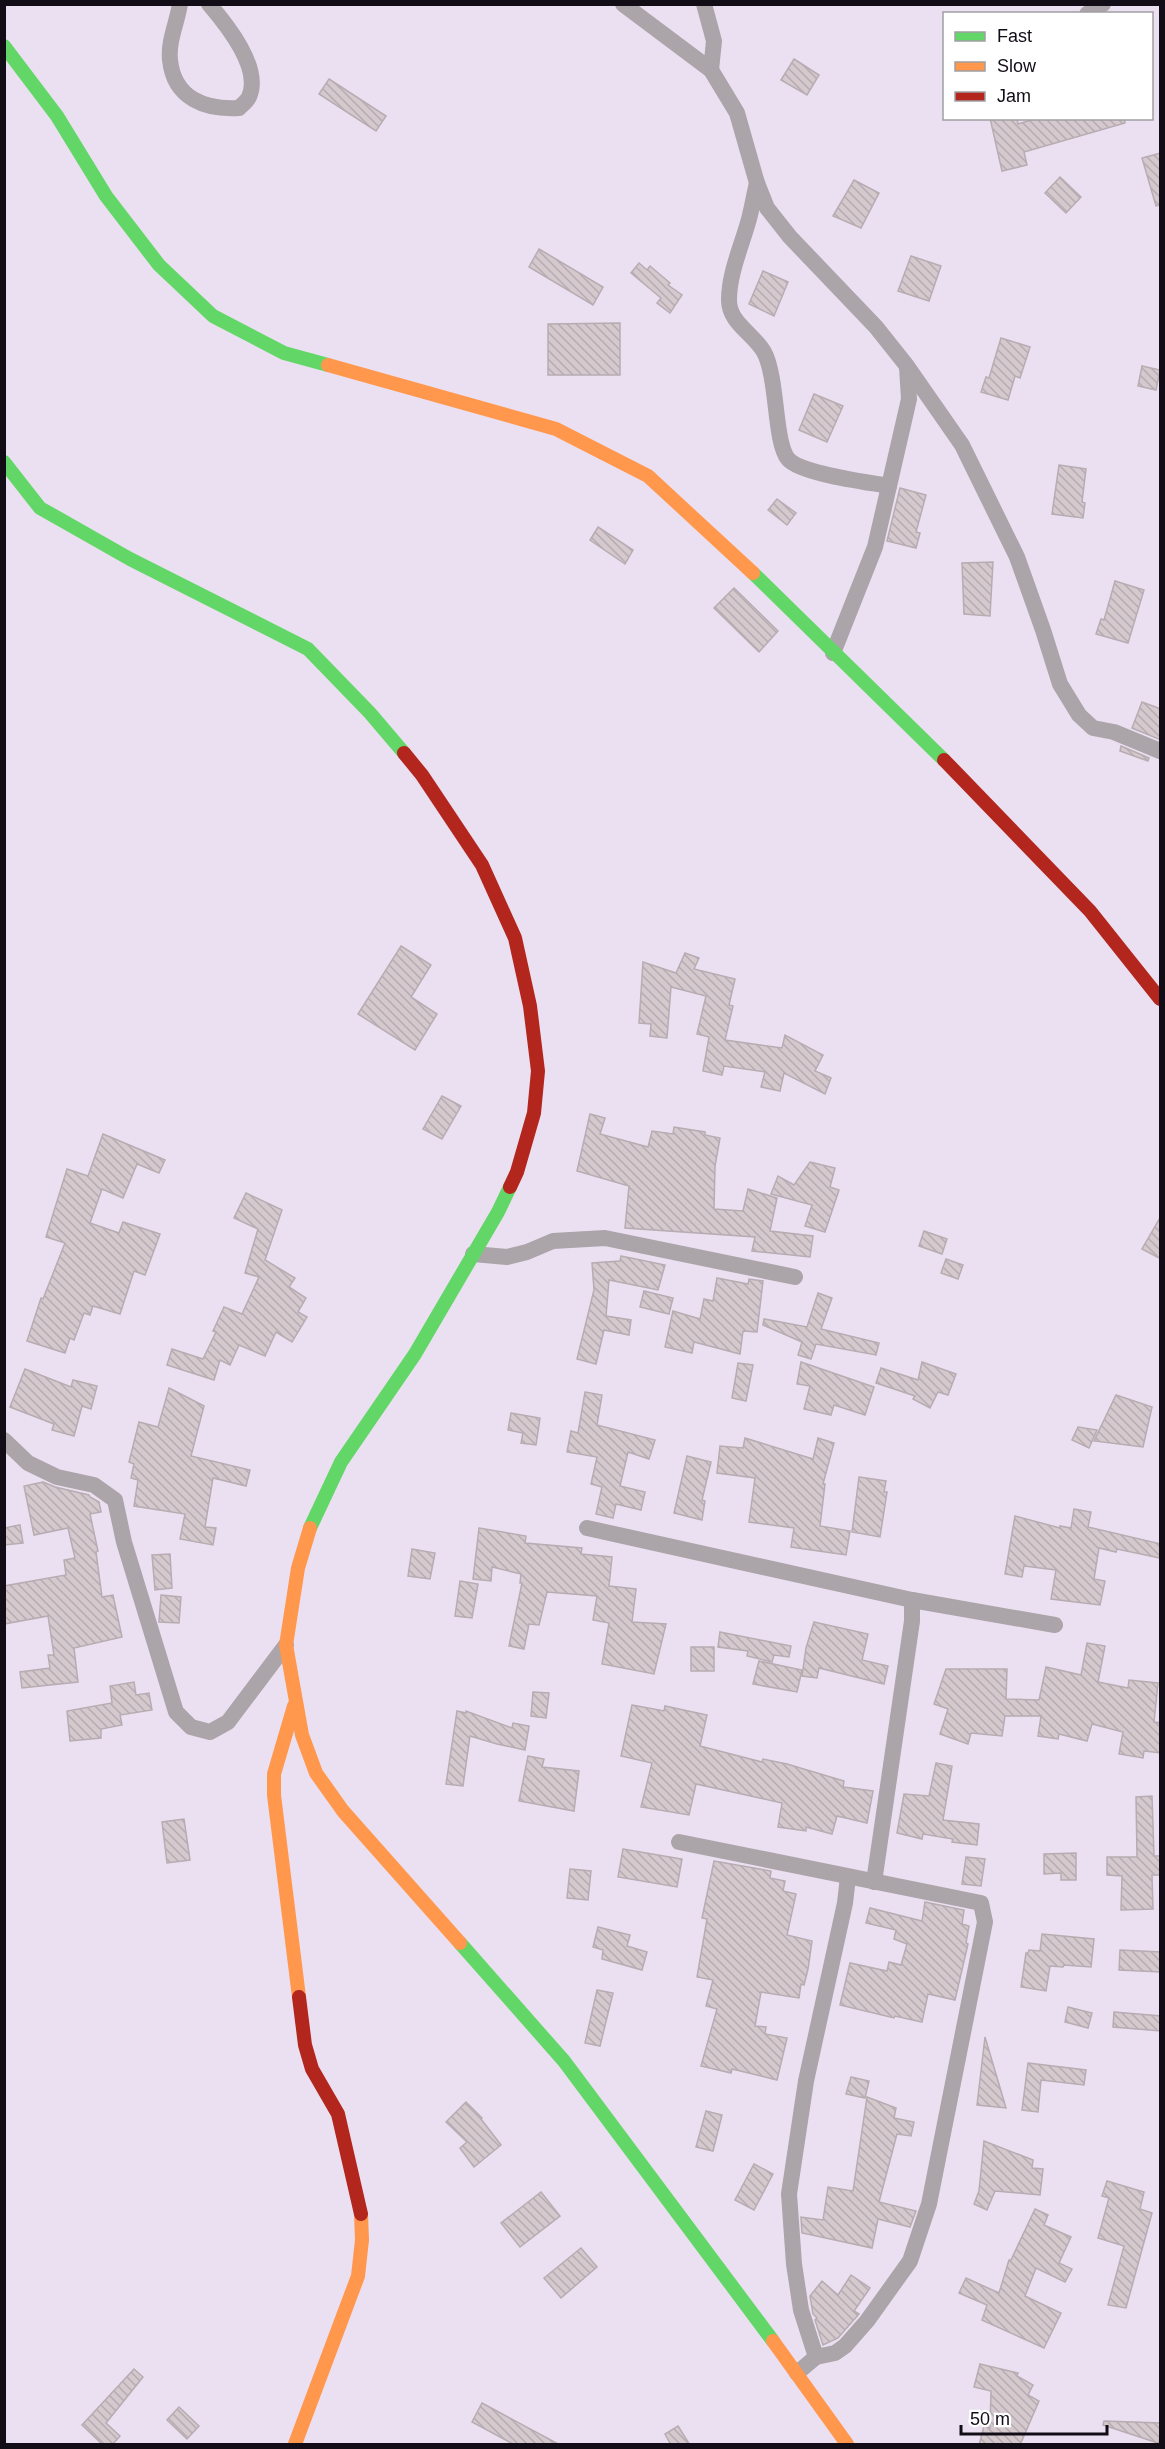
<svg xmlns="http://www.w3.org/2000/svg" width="1165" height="2449" font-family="Helvetica,sans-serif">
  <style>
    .building { fill: url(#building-back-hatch); stroke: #b7acb1; stroke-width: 1.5 }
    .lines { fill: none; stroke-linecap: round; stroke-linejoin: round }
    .street { stroke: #aba4a9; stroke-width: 16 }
    .fast { stroke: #63d668; stroke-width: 14 }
    .slow { stroke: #ff974d; stroke-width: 14 }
    .jam { stroke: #b3261e; stroke-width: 14 }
  </style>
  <defs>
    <pattern id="building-back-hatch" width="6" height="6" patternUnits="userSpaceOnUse" patternTransform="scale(1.5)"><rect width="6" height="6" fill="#d5c9ce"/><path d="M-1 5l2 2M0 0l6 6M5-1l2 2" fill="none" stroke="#b6abb0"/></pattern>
  </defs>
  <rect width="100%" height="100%" fill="#ebe0f1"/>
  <g class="building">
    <polygon points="794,59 819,75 807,95 781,80"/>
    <polygon points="329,79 386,116 376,131 319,94"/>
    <polygon points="990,118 1017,118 1018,124 1038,118 1124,118 1125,123 1024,152 1027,165 1002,171"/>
    <polygon points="1161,153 1161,205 1156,206 1142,158"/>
    <polygon points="1060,177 1081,197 1066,213 1045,193"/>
    <polygon points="854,180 879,193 861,228 833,216"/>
    <polygon points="539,249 603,287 593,305 529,267"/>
    <polygon points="911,256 941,266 929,301 898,291"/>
    <polygon points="639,263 647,270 650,266 670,283 668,285 682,295 670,313 657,303 661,298 631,273"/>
    <polygon points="763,271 788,282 774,316 749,304"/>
    <polygon points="620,323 620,375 548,375 548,324"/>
    <polygon points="1001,338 1030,347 1020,378 1015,376 1008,400 981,392 986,377 989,378"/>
    <polygon points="1142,366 1160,370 1156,390 1138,386"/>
    <polygon points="814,394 843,406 827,442 799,430"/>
    <polygon points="1059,465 1086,469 1082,502 1085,503 1083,518 1052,514"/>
    <polygon points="900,488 926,495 916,532 920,533 916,548 887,541"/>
    <polygon points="777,499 796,513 787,525 768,510"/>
    <polygon points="598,527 633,550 625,564 590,540"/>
    <polygon points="993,562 990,616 964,614 962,563"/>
    <polygon points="1115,581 1144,590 1128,643 1096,634 1101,619 1104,620"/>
    <polygon points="734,588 778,631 759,652 714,608"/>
    <polygon points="1142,702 1161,709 1161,740 1132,728"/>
    <polygon points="1121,746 1149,758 1148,761 1120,751"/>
    <polygon points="401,946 431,965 411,997 437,1014 415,1050 358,1014"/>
    <polygon points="685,953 699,958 694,969 735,979 729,1005 733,1006 725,1040 782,1048 785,1035 823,1055 815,1071 831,1078 825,1094 784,1073 780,1091 761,1087 765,1072 724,1066 722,1075 703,1071 709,1037 697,1034 706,996 671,987 667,1038 650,1036 651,1024 639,1023 643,962 676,973"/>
    <polygon points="442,1096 461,1106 442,1139 423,1129"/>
    <polygon points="590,1114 605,1118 600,1134 648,1147 652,1131 673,1134 674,1127 705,1132 705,1135 720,1138 715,1166 714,1209 743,1211 748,1189 777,1198 770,1231 813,1236 810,1257 752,1251 755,1237 625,1228 629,1186 577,1171"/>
    <polygon points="103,1134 165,1160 159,1173 137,1164 123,1198 102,1189 90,1223 119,1233 123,1222 160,1234 145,1275 134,1271 120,1314 93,1306 90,1315 84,1313 74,1340 70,1338 65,1353 27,1341 41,1298 43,1299 65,1243 46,1237 67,1169 88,1176"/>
    <polygon points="810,1162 835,1168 830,1187 839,1190 825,1232 805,1226 812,1205 771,1194 778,1176 794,1185"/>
    <polygon points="246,1193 282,1210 265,1260 295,1278 289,1287 306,1298 298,1312 307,1317 292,1342 276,1332 265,1356 239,1345 230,1365 220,1360 214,1380 167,1365 172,1349 203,1359 216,1332 213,1331 224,1307 242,1314 259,1277 245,1273 258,1229 234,1218"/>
    <polygon points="1161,1216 1161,1259 1142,1249"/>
    <polygon points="924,1231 947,1239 942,1254 919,1246"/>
    <polygon points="621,1256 665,1265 658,1290 609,1280 606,1316 631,1320 629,1335 604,1330 596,1364 577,1359 594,1290 592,1263 620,1261"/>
    <polygon points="946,1259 963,1265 958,1279 941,1273"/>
    <polygon points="717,1278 748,1284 749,1279 763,1281 757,1332 743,1331 740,1354 694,1342 692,1353 665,1347 673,1311 700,1319 704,1299 713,1301"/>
    <polygon points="644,1291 673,1298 669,1314 640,1307"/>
    <polygon points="818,1293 832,1298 821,1329 879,1343 876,1355 816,1344 811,1359 798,1355 802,1342 763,1325 764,1319 807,1327"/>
    <polygon points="801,1362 874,1387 865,1415 834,1405 831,1415 804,1409 810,1386 797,1384"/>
    <polygon points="922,1362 956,1374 948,1395 938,1392 930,1408 913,1399 915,1396 876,1383 881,1368 918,1380"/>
    <polygon points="738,1363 753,1365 746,1401 732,1398"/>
    <polygon points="25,1369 71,1387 73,1380 97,1386 91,1409 82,1406 74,1436 52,1430 54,1424 10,1407"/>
    <polygon points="169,1388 204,1406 191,1456 250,1470 246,1486 213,1478 205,1527 216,1528 213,1545 180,1539 185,1514 134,1506 138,1480 131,1478 134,1464 129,1462 139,1422 158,1427"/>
    <polygon points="585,1392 602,1395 597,1425 655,1440 649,1459 628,1452 620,1486 645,1492 641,1510 616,1504 613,1518 596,1514 602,1487 591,1484 597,1457 567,1452 571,1431 578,1433"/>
    <polygon points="1116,1395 1152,1407 1143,1447 1094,1441"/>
    <polygon points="511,1413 540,1418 536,1445 521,1443 523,1433 508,1430"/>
    <polygon points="1078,1427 1097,1430 1089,1448 1072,1440"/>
    <polygon points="745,1438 813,1459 818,1438 834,1443 823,1484 825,1484 820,1526 850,1531 846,1555 791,1547 794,1528 749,1522 755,1478 717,1473 720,1446 743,1448"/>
    <polygon points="687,1456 711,1462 702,1500 705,1501 702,1520 674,1513"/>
    <polygon points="859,1477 886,1481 884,1492 887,1492 880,1537 852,1532"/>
    <polygon points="43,1482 55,1487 89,1495 90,1497 99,1502 101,1512 90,1514 98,1551 96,1552 102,1597 113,1595 122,1637 74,1648 78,1682 22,1688 20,1672 50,1668 48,1655 54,1655 48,1616 4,1624 4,1586 66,1575 64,1560 75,1558 68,1528 34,1535 24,1486"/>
    <polygon points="1074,1509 1091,1512 1088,1527 1161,1544 1160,1558 1117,1549 1116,1552 1099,1548 1094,1579 1105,1581 1100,1605 1051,1599 1056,1570 1024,1566 1022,1577 1005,1574 1015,1516 1060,1528 1060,1526 1071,1528"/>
    <polygon points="20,1525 23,1543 4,1545 4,1528"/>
    <polygon points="479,1528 526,1536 525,1543 582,1548 581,1554 612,1557 609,1586 636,1589 632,1622 666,1624 654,1674 602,1664 609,1623 593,1620 597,1596 547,1592 539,1625 529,1624 524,1649 509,1646 522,1583 520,1583 521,1574 492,1567 491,1581 473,1579"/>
    <polygon points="412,1549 435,1553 430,1579 408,1576"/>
    <polygon points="170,1554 172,1588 155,1590 152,1555"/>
    <polygon points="460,1581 478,1584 472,1618 455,1616"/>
    <polygon points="161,1595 181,1597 179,1623 159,1622"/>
    <polygon points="814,1622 868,1634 862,1660 888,1666 884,1684 819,1668 817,1678 802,1676 806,1648"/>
    <polygon points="720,1632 791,1646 789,1657 774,1655 772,1662 747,1656 748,1651 718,1647"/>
    <polygon points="1087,1643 1105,1646 1098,1682 1128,1688 1129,1680 1158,1683 1154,1722 1161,1723 1161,1753 1144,1751 1143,1758 1119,1754 1123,1732 1092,1724 1087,1741 1059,1734 1058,1739 1038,1736 1041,1716 1005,1716 1002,1736 971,1733 968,1744 940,1734 948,1709 934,1704 946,1669 1007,1669 1006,1699 1039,1700 1046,1667 1081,1675"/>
    <rect x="691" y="1647" width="23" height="24"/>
    <polygon points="759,1661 802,1670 797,1692 753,1684"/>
    <polygon points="134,1682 136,1695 149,1693 152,1710 120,1715 122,1725 101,1729 101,1738 70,1741 67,1711 112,1703 110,1686"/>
    <polygon points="533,1692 549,1693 546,1718 531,1716"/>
    <polygon points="632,1705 664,1711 665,1706 707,1715 700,1746 762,1762 763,1759 787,1764 844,1781 843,1787 873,1791 867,1823 837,1816 832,1834 806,1827 806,1831 778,1827 782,1803 696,1784 689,1815 641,1807 652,1763 621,1756"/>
    <polygon points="457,1711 466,1713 466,1711 512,1728 513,1723 529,1726 525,1750 497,1744 470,1736 463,1786 446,1784"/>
    <polygon points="528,1756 544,1759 542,1767 579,1771 574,1811 519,1801"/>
    <polygon points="936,1763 952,1766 943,1820 979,1824 977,1845 952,1842 953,1839 923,1834 922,1839 897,1833 904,1794 929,1796"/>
    <polygon points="1152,1796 1154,1856 1161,1856 1161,1875 1152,1875 1153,1909 1121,1910 1122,1876 1107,1875 1107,1857 1137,1857 1136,1797"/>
    <polygon points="184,1819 190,1860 167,1863 162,1822"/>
    <polygon points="623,1849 682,1859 677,1887 618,1877"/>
    <polygon points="1076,1853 1076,1880 1061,1880 1061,1873 1044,1874 1044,1854"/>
    <polygon points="966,1857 985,1859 981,1886 962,1884"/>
    <polygon points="714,1861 771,1871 770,1878 785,1881 783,1891 796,1894 787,1935 812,1941 808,1969 804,1985 801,1984 799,1998 761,1992 755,2026 766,2027 765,2034 787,2038 777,2080 732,2069 731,2073 701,2066 717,2009 706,2006 713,1980 697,1977 707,1919 702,1918"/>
    <polygon points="570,1869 591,1871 588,1900 567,1898"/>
    <polygon points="925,1902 964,1910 962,1924 969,1926 966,1943 968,1944 955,2000 928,1994 922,2022 895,2016 894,2018 840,2005 850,1963 887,1971 889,1962 901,1965 907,1944 894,1939 896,1930 866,1923 870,1908 922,1921"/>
    <polygon points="598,1927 630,1935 627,1946 647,1952 642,1970 602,1959 603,1950 593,1947"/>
    <polygon points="1042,1934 1094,1939 1091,1967 1064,1965 1063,1967 1050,1966 1046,1991 1021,1987 1026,1953 1028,1953 1029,1950 1040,1951"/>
    <polygon points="1120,1950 1161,1952 1161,1972 1119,1970"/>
    <polygon points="597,1990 613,1993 600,2046 585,2043"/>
    <polygon points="1068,2007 1092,2013 1088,2028 1065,2022"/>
    <polygon points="1114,2012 1161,2016 1161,2031 1113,2027"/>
    <polygon points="985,2037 1006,2108 977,2105"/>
    <polygon points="1028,2063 1086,2070 1084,2085 1041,2080 1038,2112 1022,2110"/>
    <polygon points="851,2077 869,2081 865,2098 846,2094"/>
    <polygon points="867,2097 896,2108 894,2118 914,2122 911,2136 897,2134 879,2202 916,2211 910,2227 878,2219 872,2248 802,2233 801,2217 823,2220 828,2187 853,2191"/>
    <polygon points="466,2102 482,2118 481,2119 501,2145 474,2167 460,2148 467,2142 446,2122"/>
    <polygon points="706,2111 722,2115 713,2151 696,2147"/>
    <polygon points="984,2141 1033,2160 1032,2168 1043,2169 1040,2195 995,2191 987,2210 974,2204 979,2191"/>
    <polygon points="754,2164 773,2174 754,2210 735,2200"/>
    <polygon points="1107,2181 1144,2192 1140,2209 1152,2213 1126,2308 1108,2305 1124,2246 1098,2238 1109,2198 1102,2196"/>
    <polygon points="541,2192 560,2216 520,2247 501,2223"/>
    <polygon points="1035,2209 1048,2215 1044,2225 1071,2237 1059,2263 1072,2269 1065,2282 1036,2268 1025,2296 1061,2313 1044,2348 982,2320 987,2305 959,2293 966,2278 999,2293 1009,2260 1011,2260"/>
    <polygon points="581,2248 597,2267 561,2298 544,2278"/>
    <polygon points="851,2275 870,2288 854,2311 859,2314 838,2338 823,2345 815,2320 817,2318 813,2314 810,2296 822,2281 838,2295"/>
    <polygon points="980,2364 1018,2373 1017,2376 1033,2385 1028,2395 1039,2401 1020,2445 979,2445 984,2426 990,2428 991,2391 974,2387"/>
    <polygon points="134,2369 143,2377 106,2423 120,2436 112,2445 103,2445 82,2425"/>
    <polygon points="482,2403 560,2445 515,2445 472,2422"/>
    <polygon points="179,2407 199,2426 187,2439 167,2420"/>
    <polygon points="1104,2421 1161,2423 1161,2435 1158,2443 1103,2425"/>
    <polygon points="678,2426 690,2445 671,2445 665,2434"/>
  </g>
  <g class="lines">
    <g class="street">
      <path d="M180,4C177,23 168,41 170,60C174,99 206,110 239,108C242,105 247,101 249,97C262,68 227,25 209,4"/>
      <polyline points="623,4 711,70 737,113 757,183 767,208 790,237 876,327 907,366 962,445 1017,557 1043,630 1060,684 1079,715 1093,728 1114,732 1160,751"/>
      <polyline points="704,4 714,41 711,70"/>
      <polyline points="1087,14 1103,4"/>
      <path d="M757,183C754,195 752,208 749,219C742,245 729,273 729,300C729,323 753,333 764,352C778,378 774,442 788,459C801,474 867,482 889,486"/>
      <polyline points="833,653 875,547 909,399 907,367"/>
      <polyline points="473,1254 507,1257 527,1252 553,1241 605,1238 795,1277"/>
      <polyline points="4,1440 28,1463 57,1477 94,1485 115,1500 124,1542 176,1712 191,1727 210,1732 228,1722 286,1645"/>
      <polyline points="587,1528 912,1600 1055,1625"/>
      <polyline points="679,1842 981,1903 985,1922 929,2204 910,2261 867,2321 845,2346 835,2353 816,2357 797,2373"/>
      <polyline points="874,1882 912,1621 912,1600"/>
      <polyline points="816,2357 801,2310 794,2264 789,2194 806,2081 845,1903 848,1877"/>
    </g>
    <g class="fast">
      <polyline points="4,46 57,116 106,196 159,265 213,316 284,353 328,365"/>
      <polyline points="4,462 40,508 130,559 308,649 370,713 404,753"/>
      <polyline points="753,573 944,760"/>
      <polyline points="310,1528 341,1462 415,1354 498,1212 510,1187"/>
      <polyline points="460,1943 564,2061 773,2341"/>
    </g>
    <g class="slow">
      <polyline points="328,365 556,429 648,476 753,573"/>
      <polyline points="310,1528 298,1568 286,1645 302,1735 316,1773 343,1811 460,1943"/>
      <polyline points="294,1706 274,1774 274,1795 299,1997"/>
      <polyline points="773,2341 847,2444"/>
      <polyline points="295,2444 358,2276 362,2240 361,2214"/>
    </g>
    <g class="jam">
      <polyline points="404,753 422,775 482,865 515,938 530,1006 538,1071 534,1113 517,1172 510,1187"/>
      <polyline points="944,760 1090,911 1160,999"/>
      <polyline points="299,1997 305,2045 312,2069 338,2114 361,2214"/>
    </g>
  </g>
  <rect width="1165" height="2449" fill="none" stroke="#120c16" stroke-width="12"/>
  <rect x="943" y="12" width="210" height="108" fill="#ffffff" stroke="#a09ea2" stroke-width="1.5"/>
  <rect x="955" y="32" width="30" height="9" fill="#63d668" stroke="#a09ea2" stroke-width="1.5"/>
  <text x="997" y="42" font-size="18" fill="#120c16">Fast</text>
  <rect x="955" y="62" width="30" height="9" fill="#ff974d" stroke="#a09ea2" stroke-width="1.5"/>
  <text x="997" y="72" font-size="18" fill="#120c16">Slow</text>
  <rect x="955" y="92" width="30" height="9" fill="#b3261e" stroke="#a09ea2" stroke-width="1.5"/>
  <text x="997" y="102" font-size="18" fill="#120c16">Jam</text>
  <path d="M961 2425v9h146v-9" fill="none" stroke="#120c16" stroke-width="3"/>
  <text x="970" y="2425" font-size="18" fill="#120c16" stroke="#ffffff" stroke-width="4.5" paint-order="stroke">50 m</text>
</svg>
